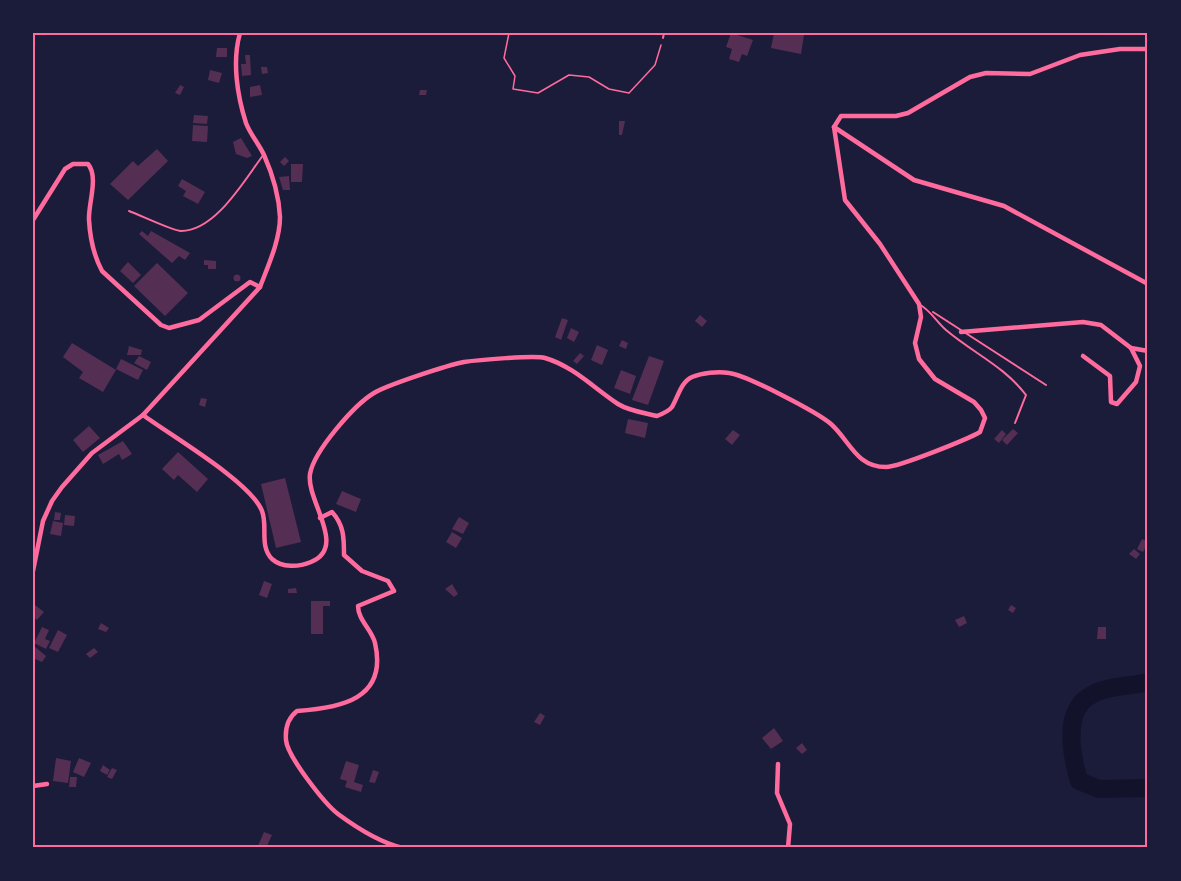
<svg xmlns="http://www.w3.org/2000/svg" width="1181" height="881" font-family="Poppins,sans-serif">
<style>
.lines{fill:none;stroke-linecap:round;stroke-linejoin:round}
.river{stroke:#12122b;stroke-width:18}
.building{fill:#542f53}
.path{stroke:#ff6b9d;stroke-width:1.5}
.service{stroke:#ff6b9d;stroke-width:2}
.minor{stroke:#ff6b9d;stroke-width:4.5}
.neatline{fill:none;stroke:#ff6b9d;stroke-width:2}
</style>
<rect width="100%" height="100%" fill="#1b1b3a"/>
<g class="lines">
<path class="river" d="M1148 682C1130 687 1105 685 1088 697 1063 714 1072 757 1079 781L1099 789 1148 788"/>
</g>
<g class="building">
<polygon points="731,33 753,40 747,56 742,54 739,62 729,59 732,49 726,47"/>
<polygon points="774,33 804,35 801,54 771,48"/>
<polygon points="217,48 227,48 227,57 216,57"/>
<polygon points="245,55 250,55 251,75 242,76 241,64 246,64"/>
<polygon points="261,67 267,67 268,73 262,74"/>
<polygon points="210,70 222,73 219,83 208,80"/>
<polygon points="180,85 184,87 180,95 175,93"/>
<polygon points="260,85 262,95 250,97 250,87"/>
<polygon points="420,90 427,90 426,95 419,95"/>
<polygon points="194,115 208,116 207,124 193,123"/>
<polygon points="619,121 625,121 622,135 619,135"/>
<polygon points="193,125 208,126 207,142 192,141"/>
<polygon points="241,138 252,156 247,158 236,154 233,142"/>
<polygon points="157,149 168,161 128,200 110,184 133,161 138,166"/>
<polygon points="285,157 289,161 284,166 280,162"/>
<polygon points="291,164 303,164 302,182 291,182"/>
<polygon points="289,176 290,190 283,190 279,177"/>
<polygon points="182,179 205,192 198,204 183,196 186,191 178,186"/>
<polygon points="142,231 148,236 151,231 190,253 185,260 179,256 172,263 139,234"/>
<polygon points="204,260 216,261 216,269 208,269 208,265 204,265"/>
<polygon points="128,262 141,275 133,283 120,271"/>
<polygon points="157,263 188,293 165,316 134,286"/>
<circle cx="237" cy="278" r="3.5"/>
<polygon points="700,315 707,321 702,327 695,321"/>
<polygon points="562,318 568,320 561,340 555,337"/>
<polygon points="571,328 579,332 574,342 567,338"/>
<polygon points="622,340 628,343 626,349 619,346"/>
<polygon points="72,343 116,370 103,392 79,378 83,372 63,357"/>
<polygon points="597,345 608,350 602,365 591,360"/>
<polygon points="129,346 142,350 141,355 127,355"/>
<polygon points="580,353 584,356 577,364 573,361"/>
<polygon points="139,356 151,362 147,370 134,363"/>
<polygon points="649,356 664,361 648,405 632,400"/>
<polygon points="121,359 143,370 138,380 116,369"/>
<polygon points="621,370 636,376 630,394 614,388"/>
<polygon points="201,398 207,399 205,407 199,405"/>
<polygon points="628,419 648,423 645,438 625,433"/>
<polygon points="89,426 100,438 83,452 73,440"/>
<polygon points="1013,429 1018,433 1007,445 1002,440"/>
<polygon points="733,430 740,435 732,445 725,439"/>
<polygon points="1002,430 1006,434 999,443 994,439"/>
<polygon points="123,441 132,454 122,460 119,454 103,464 98,455"/>
<polygon points="178,452 208,479 197,492 178,475 174,480 162,469"/>
<polygon points="285,478 301,542 276,548 261,484"/>
<polygon points="342,491 361,499 356,512 336,504"/>
<polygon points="55,512 61,513 60,520 54,520"/>
<polygon points="65,515 75,516 74,526 64,525"/>
<polygon points="459,517 469,523 463,534 452,529"/>
<polygon points="53,521 63,523 61,536 50,534"/>
<polygon points="452,532 462,538 456,548 446,542"/>
<polygon points="1142,539 1148,542 1143,552 1137,549"/>
<polygon points="1134,549 1140,554 1136,559 1129,554"/>
<polygon points="264,581 272,584 267,598 259,595"/>
<polygon points="452,584 458,594 454,597 445,589"/>
<polygon points="296,588 297,593 288,593 288,589"/>
<polygon points="311,601 330,601 330,606 323,606 323,634 311,634"/>
<polygon points="35,605 44,612 37,620 33,617"/>
<polygon points="1011,605 1016,608 1013,613 1008,610"/>
<polygon points="964,616 967,623 959,627 955,620"/>
<polygon points="101,623 109,628 106,632 98,629"/>
<polygon points="42,627 49,630 45,639 50,641 46,649 34,643"/>
<polygon points="1098,627 1106,627 1106,639 1097,639"/>
<polygon points="58,630 67,635 58,652 49,648"/>
<polygon points="34,646 46,656 42,662 33,658"/>
<polygon points="94,648 98,652 90,658 86,654"/>
<polygon points="540,713 545,716 540,725 534,722"/>
<polygon points="774,728 783,741 771,749 762,738"/>
<polygon points="802,743 807,750 802,754 796,748"/>
<polygon points="56,758 71,761 68,783 53,781"/>
<polygon points="79,758 91,763 84,777 73,772"/>
<polygon points="346,761 359,765 354,782 363,785 361,792 345,787 347,781 340,779"/>
<polygon points="103,765 110,770 107,775 100,771"/>
<polygon points="112,768 117,770 112,779 107,777"/>
<polygon points="373,770 379,772 375,783 369,782"/>
<polygon points="70,777 77,777 76,787 69,787"/>
<polygon points="264,832 272,835 266,848 257,848"/>
</g>
<g class="lines">
<polyline class="path" points="509,33 504,58 515,76 513,89 538,93 569,75 589,77 609,89 629,93 655,65 661,45"/>
<g class="service">
<polyline points="663,38 664,33"/>
<path d="M129 211C140 215 173 231 181 231 216 231 245 179 264 154"/>
<path d="M919 304C931 311 936 321 946 330 973 353 1004 366 1026 395L1015 423"/>
<polyline points="933,312 1046,385"/>
</g>
<g class="minor">
<polyline points="834,127 914,180 1004,206 1148,284"/>
<path d="M33 220 65 169 73 164H88C99 177 88 204 89 220 90 237 94 256 102 271L161 325 169 328 199 320 250 282 260 287"/>
<polyline points="961,332 1083,322 1101,325 1131,348 1148,351"/>
<polyline points="1083,356 1110,376 1111,402 1117,404 1136,382 1140,366 1131,348"/>
<path d="M143 415C170 435 251 482 262 511 268 526 259 546 272 559 282 568 299 567 311 562 348 547 306 501 310 474 314 451 354 405 374 393 387 385 448 365 464 362 477 360 535 355 545 358 573 366 595 389 618 404 629 411 645 413 657 416 662 414 669 411 672 407 678 397 681 382 692 377 702 373 718 371 729 373 746 375 817 412 831 424 850 441 856 467 886 467 899 467 968 439 980 432L985 418 981 410 974 402 935 379 919 359 915 343 921 317 919 304 880 244 845 200 834 127 841 116H896L908 113 970 77 986 73 1030 74 1080 55 1120 49H1148"/>
<path d="M320 518 332 512C344 525 344 538 344 555L362 571 388 581 394 591 358 606C358 620 372 630 375 643 388 699 341 708 297 711 288 718 285 728 286 740 287 756 325 804 338 814 357 828 381 843 403 848"/>
<path d="M33 571 43 521 52 501 62 487 92 453 143 415 260 287C268 266 280 240 280 217 279 197 272 173 264 155 259 144 250 134 246 123 237 95 232 61 240 33"/>
<polyline points="778,764 777,793 790,824 788,848"/>
<polyline points="33,786 47,784"/>
</g>
</g>
<rect width="1181" height="881" fill="none" stroke="#1b1b3a" stroke-width="69"/>
<rect x="34" y="34" width="1112" height="812" class="neatline"/>
</svg>
